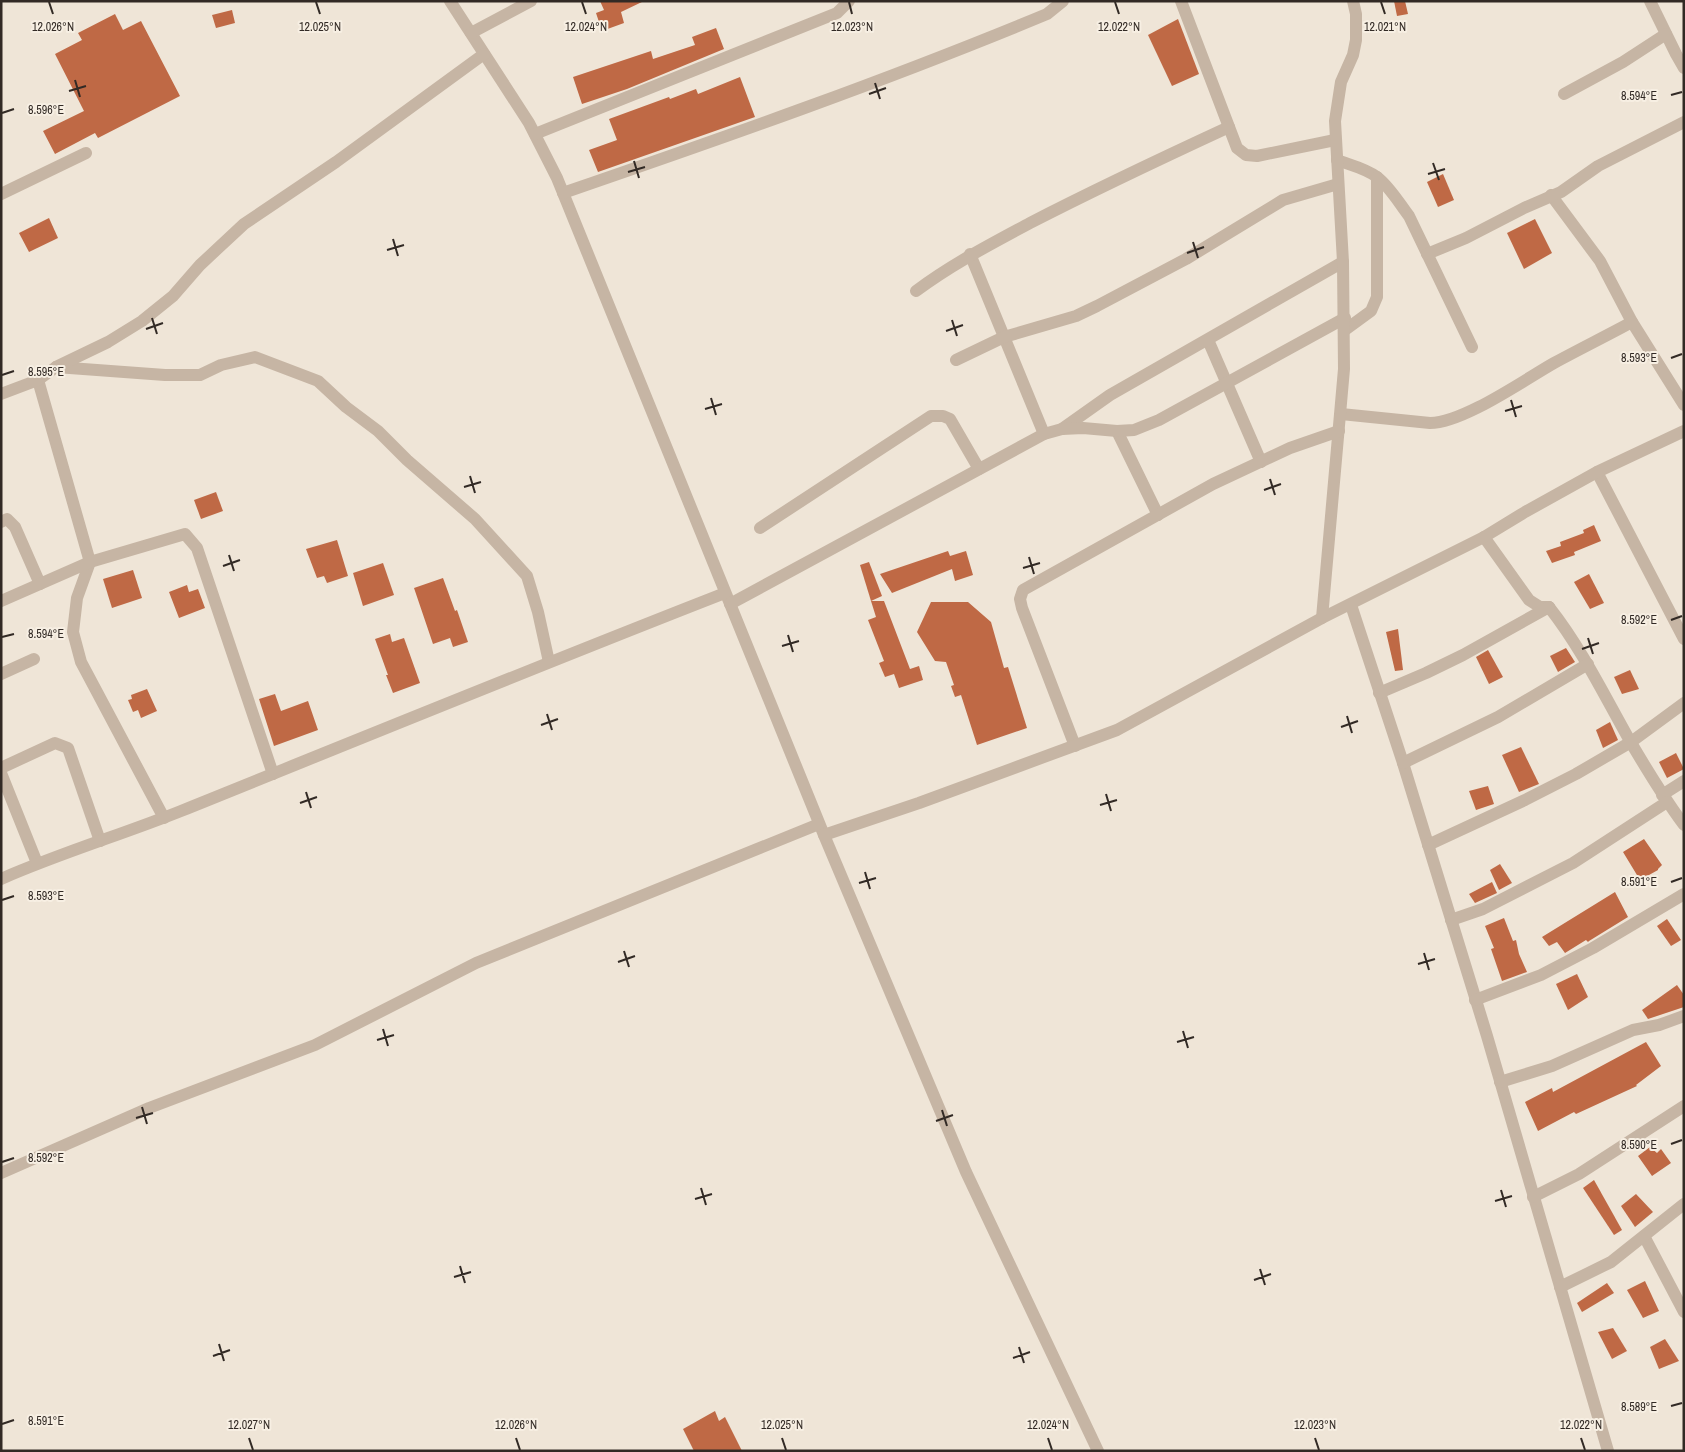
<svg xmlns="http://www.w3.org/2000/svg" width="1685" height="1452" font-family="'Archivo Narrow',sans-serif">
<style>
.building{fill:#bf6945}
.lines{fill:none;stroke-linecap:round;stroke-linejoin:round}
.street{stroke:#c6b5a4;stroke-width:12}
.ticks{fill:none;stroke:#322a25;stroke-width:2}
.ticks-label{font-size:12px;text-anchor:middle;fill:#322a25;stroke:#f7efe3;stroke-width:4;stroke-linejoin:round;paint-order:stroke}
</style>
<rect width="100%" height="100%" fill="#efe5d7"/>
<g class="building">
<polygon points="600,1 644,1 621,12 624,23 602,31 596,13 604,10"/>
<polygon points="1394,1 1405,1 1408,14 1397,16"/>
<polygon points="232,10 235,23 216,28 212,15"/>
<polygon points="115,14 123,30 141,21 180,96 98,138 95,133 55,154 43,131 84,111 55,54 82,40 78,33"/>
<polygon points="1178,19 1199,74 1172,86 1148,35"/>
<polygon points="716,28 724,49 627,89 582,104 573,77 651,51 653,59 695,45 692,37"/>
<polygon points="740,77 755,117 598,172 589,150 617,140 609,119 669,97 670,99 696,89 698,94"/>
<polygon points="1443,174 1454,200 1438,207 1427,182"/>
<polygon points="49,218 58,238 29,252 19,233"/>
<polygon points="1535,219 1552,253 1524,269 1507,233"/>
<polygon points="216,492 223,511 201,519 194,500"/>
<polygon points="1594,525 1601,541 1574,552 1575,555 1552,563 1546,551 1561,546 1560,542 1584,533 1583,530"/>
<polygon points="337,540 348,576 327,583 324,576 317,578 306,549"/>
<polygon points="948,551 950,556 966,551 973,575 955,581 952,569 892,593 880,574"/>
<polygon points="869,562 882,596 871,601 860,565"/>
<polygon points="383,563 394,595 363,606 353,573"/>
<polygon points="133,570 142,598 112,608 103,579"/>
<polygon points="1589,574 1604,603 1590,609 1574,582"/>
<polygon points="443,578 455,611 457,610 468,642 453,647 450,638 433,644 414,588"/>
<polygon points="187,585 189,592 198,589 205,608 179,618 169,592"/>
<polygon points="871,601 884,601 910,669 919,666 923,680 899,688 894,674 885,677 879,663 884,661 868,620 876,617"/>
<polygon points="931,602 968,602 991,622 1004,668 1008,667 1027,728 977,745 961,695 955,697 951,686 954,685 946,662 935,661 917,632"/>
<polygon points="1398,629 1403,670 1395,671 1386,632"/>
<polygon points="390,634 392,642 404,638 420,683 393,693 386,675 388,675 375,639"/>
<polygon points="1566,648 1575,662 1558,672 1550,656"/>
<polygon points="1488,650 1503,677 1489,684 1476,657"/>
<polygon points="1630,670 1639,689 1622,694 1614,677"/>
<polygon points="147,689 157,711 141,718 138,710 133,712 128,700 132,699 131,695"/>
<polygon points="275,694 281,711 308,701 318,730 274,746 259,699"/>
<polygon points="1610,722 1618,740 1603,748 1596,730"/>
<polygon points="1521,747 1539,784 1519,792 1502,755"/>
<polygon points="1676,753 1684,769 1667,778 1659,762"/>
<polygon points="1488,786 1494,804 1476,810 1469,791"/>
<polygon points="1644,839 1662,865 1658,869 1658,870 1640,880 1623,852"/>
<polygon points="1500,864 1512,883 1499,890 1490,870"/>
<polygon points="1492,882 1497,893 1475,903 1469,894"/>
<polygon points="1615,892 1628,917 1589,941 1588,942 1586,940 1565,953 1557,942 1549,946 1542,937"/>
<polygon points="1504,918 1513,941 1516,940 1519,954 1527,972 1502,981 1491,949 1494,948 1485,926"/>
<polygon points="1667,919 1681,940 1671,946 1657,926"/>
<polygon points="1577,974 1588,997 1568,1010 1556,984"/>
<polygon points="1677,985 1684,995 1684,1007 1648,1019 1642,1010"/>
<polygon points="1646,1042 1661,1066 1636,1085 1637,1086 1576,1114 1574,1112 1538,1131 1525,1102 1552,1088 1553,1092"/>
<polygon points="1650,1147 1657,1153 1661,1149 1671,1163 1652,1176 1638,1156"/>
<polygon points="1594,1180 1622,1230 1614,1235 1583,1188"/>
<polygon points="1636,1194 1653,1212 1635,1227 1621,1206"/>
<polygon points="1645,1281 1659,1311 1643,1318 1627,1290"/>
<polygon points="1607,1283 1614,1293 1582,1312 1577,1303"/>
<polygon points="1613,1328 1627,1351 1612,1359 1598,1332"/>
<polygon points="1665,1339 1679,1361 1659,1369 1650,1347"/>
<polygon points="715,1411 719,1421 725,1417 742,1451 694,1451 683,1429"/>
</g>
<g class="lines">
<g class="street">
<polyline points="450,1 529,123 557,178 824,835 966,1172 1098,1451"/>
<polyline points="1181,1 1237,148 1246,155 1257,156 1335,140"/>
<polyline points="1650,1 1676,54 1684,68"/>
<polyline points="471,33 531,1"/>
<polyline points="1564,94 1623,62 1666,34"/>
<polyline points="535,134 837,13 849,1"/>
<path d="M1337 160C1350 165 1365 168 1377 177 1390 187 1399 203 1409 216L1472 347"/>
<path d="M563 193C726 137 888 80 1047 14L1063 1"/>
<polyline points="1,194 86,153"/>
<polyline points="1551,195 1600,261 1632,322 1684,405"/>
<polyline points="970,254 1044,434"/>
<polyline points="1427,254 1466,238 1524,208 1561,192 1598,166 1684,122"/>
<path d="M916 291C952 264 991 244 1030 223 1096 189 1162 158 1229 127"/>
<polyline points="1345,330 1371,311 1377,297 1377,177"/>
<polyline points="1208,340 1261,462"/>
<polyline points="956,360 1004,337 1076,316 1097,306 1186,259 1283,200 1338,184"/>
<polyline points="56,367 165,375 200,375 221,365 255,357 318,381 346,407 378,431 407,460 475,519 527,576 538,612 549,662"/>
<polyline points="38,380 90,562 77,598 73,632 81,662 164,818"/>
<polyline points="1,394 38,380 56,367 108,342 142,321 173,296 200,265 244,224 336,162 484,54"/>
<path d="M1341 414 1430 423C1463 423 1524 380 1554 363 1580 349 1606 336 1632 322"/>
<polyline points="1062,429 1110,395 1343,262"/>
<polyline points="1117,431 1158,515"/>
<polyline points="1597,472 1684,639"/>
<polyline points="1,522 7,519 15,527 40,584"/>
<polyline points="760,528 931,416 943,416 950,419 979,469"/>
<polyline points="1484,537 1529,600 1540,607 1549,607"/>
<polyline points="1,601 90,562 185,534 197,548 273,774"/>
<polyline points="730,604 1044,434 1062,429 1083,428 1117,431 1134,430 1159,420 1345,318"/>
<polyline points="1351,605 1403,763 1487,1036 1608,1451"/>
<path d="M1549 607C1582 649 1604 695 1630 741 1647 770 1664 798 1684 825"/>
<polyline points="1322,618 1344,369 1343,262 1335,121 1341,82 1353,55 1356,40 1356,14 1353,1"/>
<polyline points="1,674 34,659"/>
<polyline points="1379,693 1426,673 1463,655 1549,607"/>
<polyline points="1075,746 1022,608 1020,599 1023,590 1213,484 1290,448 1339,431"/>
<polyline points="1403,763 1498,717 1588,664"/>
<polyline points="1,768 55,743 68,748 100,841"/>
<polyline points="1,773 37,863"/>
<polyline points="1662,795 1684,781"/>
<polyline points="824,835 919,803 1117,730 1322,618 1484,537 1525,512 1597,472 1684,431"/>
<polyline points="1428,845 1525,800 1576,774 1631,742 1684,703"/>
<path d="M1 879C60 853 121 835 181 811 362 738 543 664 725 593"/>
<polyline points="1451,920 1483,909 1573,863 1667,802"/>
<polyline points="1475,1000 1541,975 1593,948 1684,894"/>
<polyline points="1500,1082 1552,1066 1633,1030 1659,1025 1684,1016"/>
<polyline points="1,1173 149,1108 315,1045 476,963 819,824"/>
<polyline points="1533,1197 1579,1174 1684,1106"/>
<polyline points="1644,1236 1684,1312"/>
<polyline points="1560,1287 1611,1262 1684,1204"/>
</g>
</g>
<path class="ticks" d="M49 2 53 14M316 2 320 14M582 2 586 14M849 2 852 14M1115 2 1119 14M1381 2 1385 14M75 80 80 97M875 83 880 99M69 91 86 86M869 94 886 88M1671 95 1682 92M2 113 14 109M634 161 639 178M1433 163 1439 180M628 172 645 167M1428 174 1445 169M393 239 398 256M1193 242 1198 258M387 250 404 245M1187 253 1204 247M152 318 157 334M952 320 957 336M146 329 163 323M946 331 963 325M1671 358 1682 354M2 375 14 371M711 398 716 415M1511 400 1516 417M705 409 722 404M1505 411 1522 406M470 476 475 493M1270 479 1275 495M464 487 481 482M1264 490 1281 484M229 555 234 571M1029 557 1034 574M223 566 240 560M1023 568 1040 563M1671 620 1682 616M788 635 793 652M2 637 14 634M1588 638 1593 654M782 646 799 641M1582 649 1599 643M547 714 552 730M1347 716 1352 733M541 725 558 719M1341 727 1358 721M306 792 311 808M1106 794 1111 811M300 803 317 797M1100 805 1117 800M865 872 870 889M1671 882 1682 878M859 883 876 878M2 900 14 896M624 951 629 967M1424 953 1429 970M618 962 635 956M1418 964 1435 959M383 1029 388 1046M1183 1031 1188 1048M377 1040 394 1035M1177 1042 1194 1037M142 1107 147 1124M942 1110 947 1126M136 1118 153 1113M936 1121 953 1115M1671 1144 1682 1140M2 1162 14 1158M701 1188 706 1205M1501 1190 1506 1207M695 1199 712 1194M1495 1201 1512 1196M460 1266 465 1283M1260 1269 1265 1285M454 1277 471 1272M1254 1280 1271 1274M219 1344 224 1361M1019 1347 1024 1363M213 1356 230 1350M1013 1358 1030 1352M1671 1406 1682 1403M2 1424 14 1420M249 1438 253 1450M516 1438 520 1450M782 1438 786 1450M1048 1438 1052 1450M1315 1438 1319 1450M1581 1438 1585 1450"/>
<g class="ticks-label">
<text x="53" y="31">12.026°N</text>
<text x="320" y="31">12.025°N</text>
<text x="586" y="31">12.024°N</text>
<text x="852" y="31">12.023°N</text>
<text x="1119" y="31">12.022°N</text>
<text x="1385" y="31">12.021°N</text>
<text x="1639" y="100">8.594°E</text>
<text x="46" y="114">8.596°E</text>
<text x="1639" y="362">8.593°E</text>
<text x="46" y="376">8.595°E</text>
<text x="1639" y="624">8.592°E</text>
<text x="46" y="638">8.594°E</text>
<text x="1639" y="886">8.591°E</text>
<text x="46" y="900">8.593°E</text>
<text x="1639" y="1149">8.590°E</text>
<text x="46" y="1162">8.592°E</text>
<text x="1639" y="1411">8.589°E</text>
<text x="46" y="1425">8.591°E</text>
<text x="249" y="1429">12.027°N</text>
<text x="516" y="1429">12.026°N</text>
<text x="782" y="1429">12.025°N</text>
<text x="1048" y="1429">12.024°N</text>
<text x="1315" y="1429">12.023°N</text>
<text x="1581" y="1429">12.022°N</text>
</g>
<rect width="1685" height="1452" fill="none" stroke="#322a25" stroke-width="5"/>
</svg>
